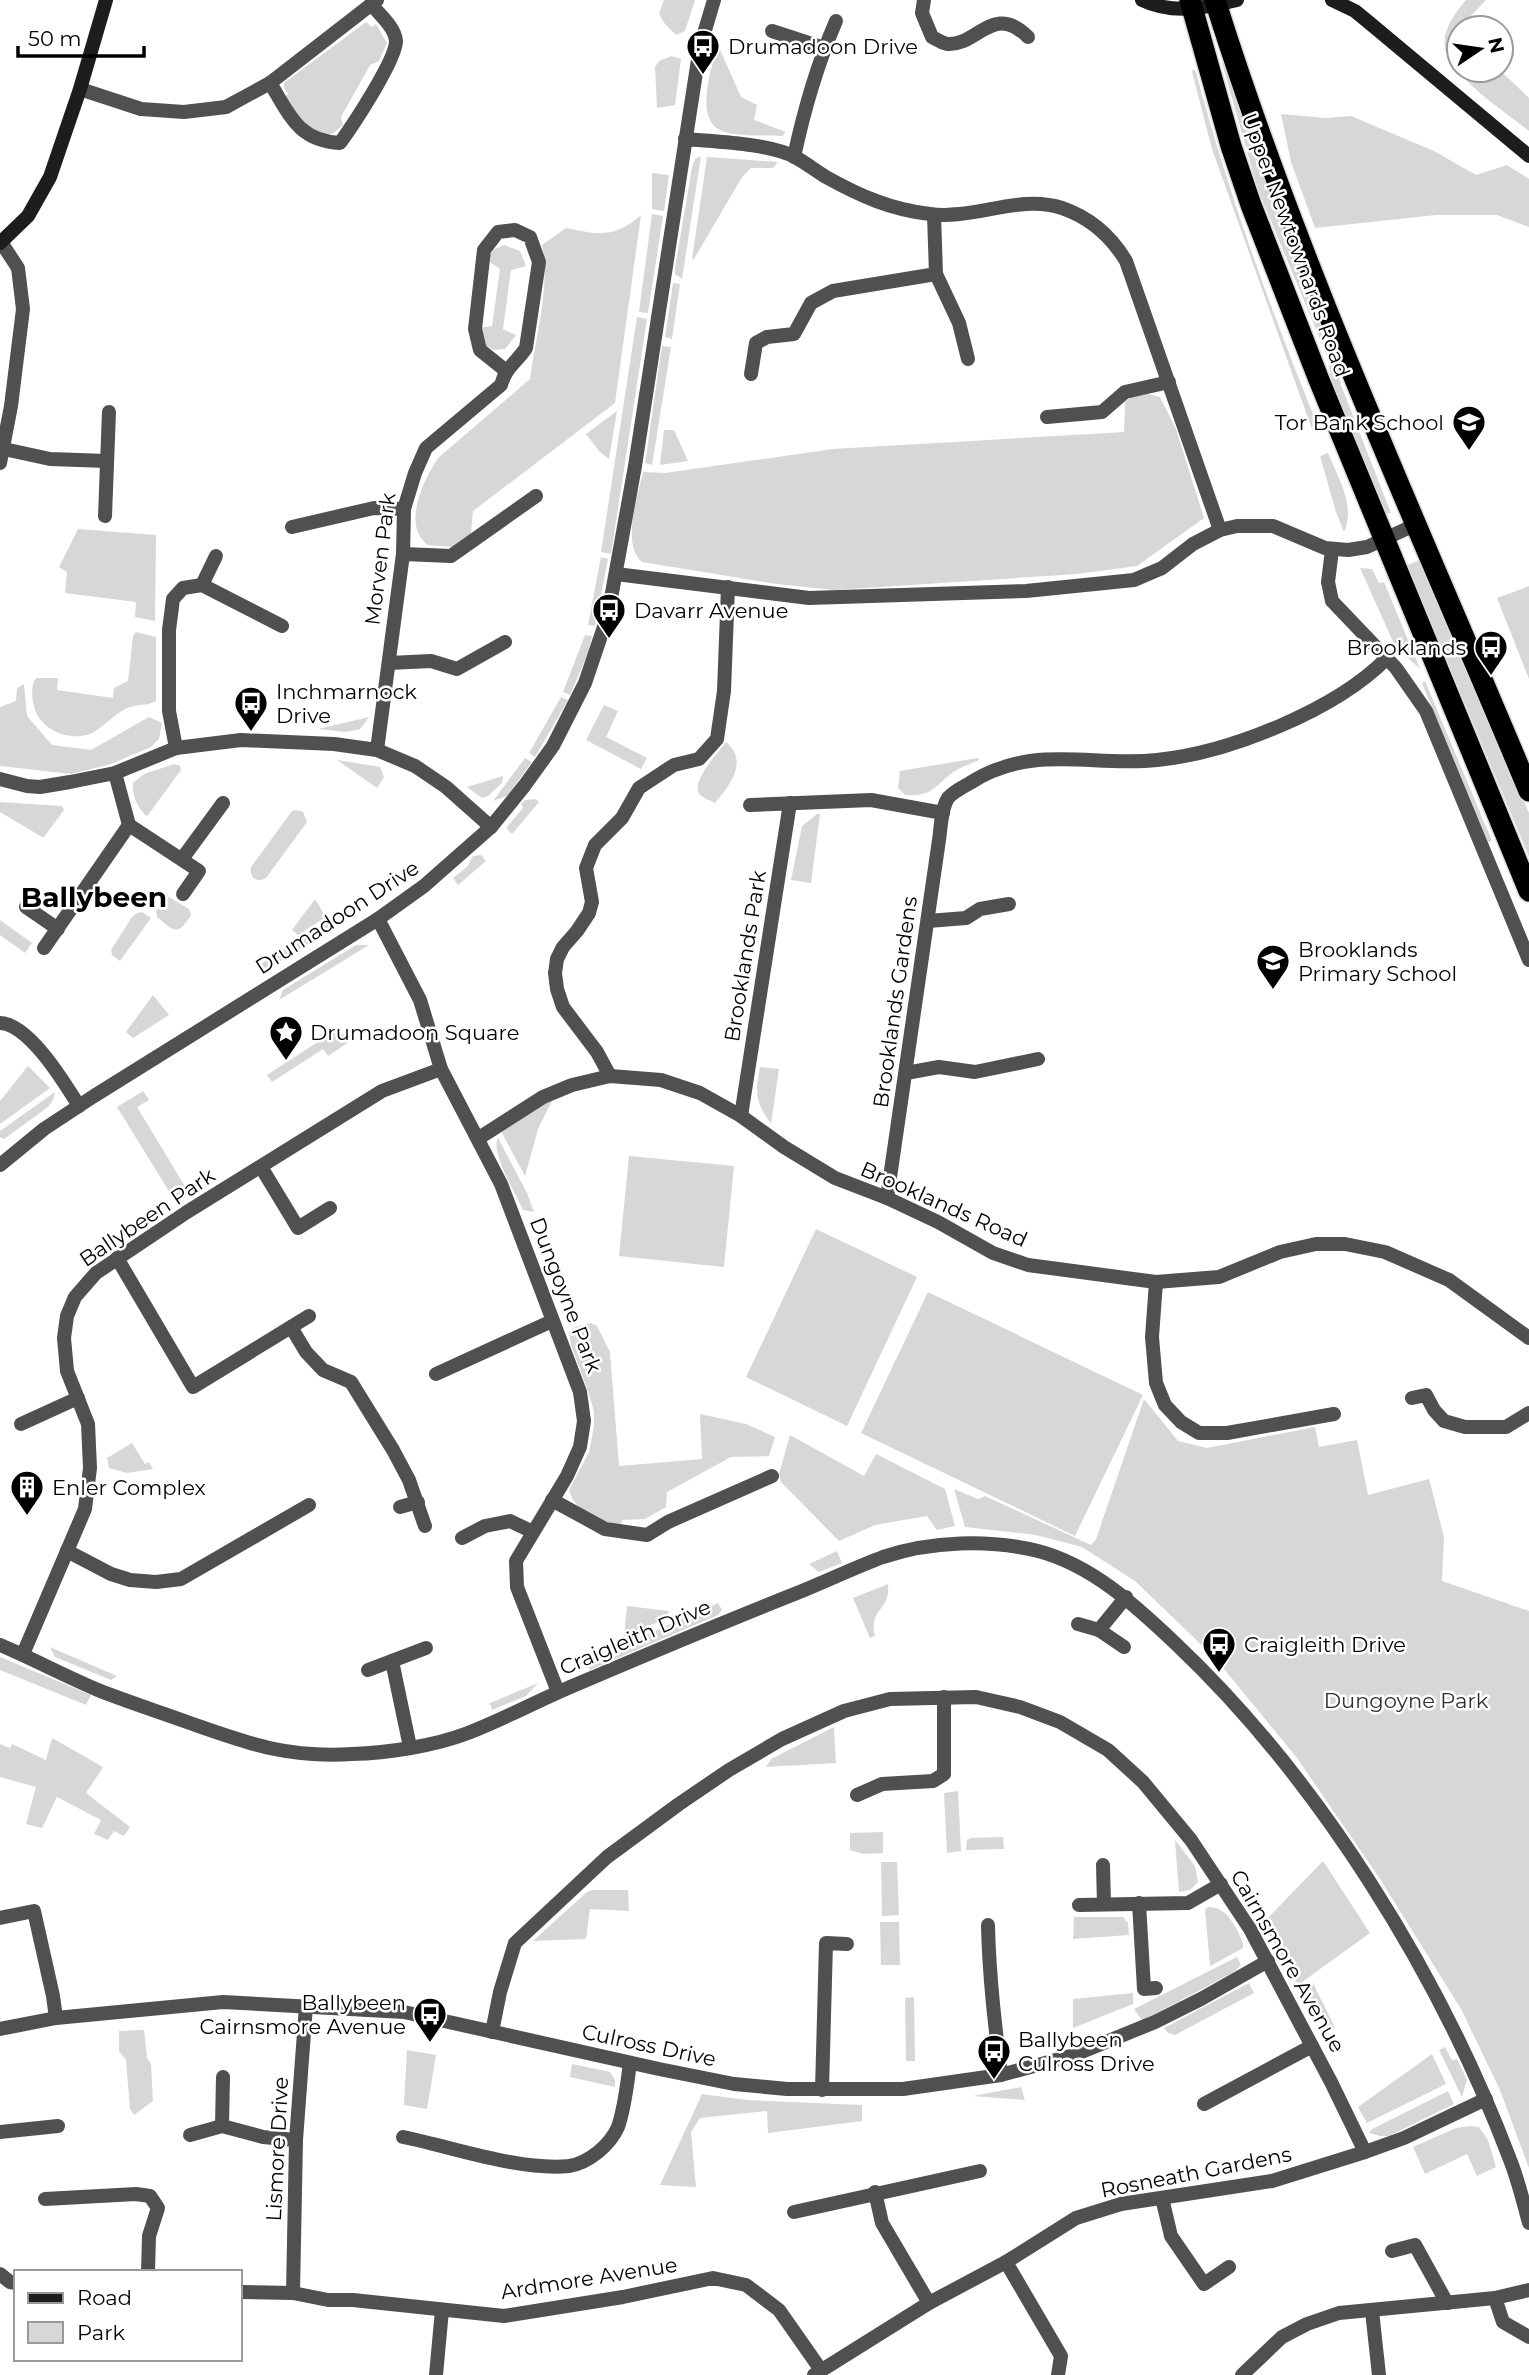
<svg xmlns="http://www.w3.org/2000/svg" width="1529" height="2375" font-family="Montserrat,sans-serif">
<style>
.green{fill:#d7d7d7}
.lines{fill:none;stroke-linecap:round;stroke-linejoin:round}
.highway-casing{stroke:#dbdbdb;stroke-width:24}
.street{stroke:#505050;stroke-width:14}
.secondary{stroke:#1d1d1d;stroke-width:14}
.highway{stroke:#000;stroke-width:21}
.labels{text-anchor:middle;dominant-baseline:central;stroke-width:5;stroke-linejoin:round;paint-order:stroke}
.poi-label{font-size:21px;fill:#000;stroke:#fff;text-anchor:start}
.street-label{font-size:21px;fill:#000;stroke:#fff}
.park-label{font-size:21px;fill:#2e2e2e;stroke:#fff}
.district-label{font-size:28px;font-weight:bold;fill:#000;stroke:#fff}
</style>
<rect width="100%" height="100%" fill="#fff"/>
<g class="green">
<polygon points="664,0 695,0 685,31 676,35 665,24 659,14"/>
<path d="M1466 0H1486L1467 20 1477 28H1459V70H1500L1529 98V131C1507 113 1449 76 1445 48 1442 30 1455 13 1466 0Z"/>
<path d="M366 22 372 27 376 24 387 43 379 61 370 65 341 117 343 125 332 134C306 133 298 116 285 96L288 94 284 87V83Z"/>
<path d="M718 45 741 97 757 105 754 120 786 132 782 136C764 135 739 137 722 131 693 120 712 66 718 45Z"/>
<polygon points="671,56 681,59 675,105 657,108 655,67 659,61"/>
<polygon points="1228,61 1277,212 1336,355 1341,385 1391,513 1385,514 1333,389 1327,356 1258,190 1222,63"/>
<path d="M1193 69 1196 72C1228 193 1272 313 1319 429L1313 432 1212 149 1192 72Z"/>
<polygon points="1281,114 1326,118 1351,116 1434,151 1476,175 1507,165 1529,179 1529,227 1497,215 1436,215 1315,228 1291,162"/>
<polygon points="701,156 682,279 675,274 675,268 692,167 695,159"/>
<polygon points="707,157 778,162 773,168 751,168 742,177 694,259 692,259"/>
<polygon points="652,173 669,175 664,211 652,209"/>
<polygon points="652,214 663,216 648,313 639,312"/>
<path d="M641 215 615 403 473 511 471 534 453 547 428 545C401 526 424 479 438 458L530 379C535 341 551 282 542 245L566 228C599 235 615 238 641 215Z"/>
<polygon points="504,245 520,251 526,266 511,270 503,329 516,335 505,349 494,350 483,345 478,328 492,326 500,269 487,260 493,250"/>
<polygon points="673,283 680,284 672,339 665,337"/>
<polygon points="637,317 647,319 611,554 601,552"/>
<polygon points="662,346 671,347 652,465 645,463"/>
<path d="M1148 394 1160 397 1176 429 1204 518 1137 566 1077 574 834 590 777 584 642 562C621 545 638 495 643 472L665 473 833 449 1124 432 1125 402 1132 396Z"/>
<polygon points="617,411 609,459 599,451 586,434"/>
<polygon points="664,430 674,430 688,461 660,465"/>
<path d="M1328 453C1338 478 1356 505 1344 532L1336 512 1320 456Z"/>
<polygon points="78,529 156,535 155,621 135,617 136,602 65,593 67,572 59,567"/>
<polygon points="601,557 608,559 595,626 588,625"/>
<polygon points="1421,560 1529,813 1529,857 1407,565"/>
<polygon points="1360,568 1372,569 1379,583 1384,582 1420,669 1395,646"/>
<polygon points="1529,586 1529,679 1497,598"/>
<path d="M136 632 156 637V701C148 706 135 704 125 709 114 715 105 725 94 732 74 743 43 732 35 710 32 699 30 687 36 678H58L57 690 113 698 114 688 128 681 133 636Z"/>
<polygon points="585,635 592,636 588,653 570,695 563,692"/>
<polygon points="1425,681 1492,841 1488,842 1422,683"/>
<polygon points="24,684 27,716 52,745 91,750 149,717 162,723 159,739 151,747 111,764 71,774 0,766 0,707 16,701 17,688"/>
<polygon points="561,697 568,700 535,757 529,753"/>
<polygon points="604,705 618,711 606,737 647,758 641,769 586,740"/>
<polygon points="369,717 360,729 346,732 318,729"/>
<path d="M726 742C749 761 730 785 715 803 711 801 704 798 700 795 689 783 719 752 726 742Z"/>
<polygon points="525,758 532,762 507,796 493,801"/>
<path d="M978 758 979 760C970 764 961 767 953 772 934 787 932 797 905 795L898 788 900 771Z"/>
<polygon points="337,760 380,767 384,777 377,788"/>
<path d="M174 764 180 766 181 770 148 815 146 816C137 806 132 796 133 783L144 774Z"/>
<polygon points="503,776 502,783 488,796 482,798 467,787"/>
<polygon points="536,799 539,802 512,834 506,828 523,808 521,804 525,800"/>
<polygon points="0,802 62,806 64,810 44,837 42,837 0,812"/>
<path d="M296 810 303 812 307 822 266 878C257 883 249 878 251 867L292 811Z"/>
<polygon points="817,814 820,814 811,883 791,880 802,826"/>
<polygon points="481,855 486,861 458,885 453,878 467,867 473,856"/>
<path d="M169 897 189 909 191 915C177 937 174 931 157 917L156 911Z"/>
<polygon points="315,899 326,917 298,935 292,930"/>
<polygon points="142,912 151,918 120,961 112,955 111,950 132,917 137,913"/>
<polygon points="0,920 32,943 25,953 0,935"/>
<polygon points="330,921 333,928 268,969 259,965"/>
<polygon points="356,945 369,945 279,1000 283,990"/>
<polygon points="153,995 169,1015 133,1038 126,1032"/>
<polygon points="333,1032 344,1034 349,1042 328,1056 323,1049 272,1082 267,1075"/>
<polygon points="28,1066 50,1088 0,1124 0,1101"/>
<path d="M760 1067 779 1069 771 1124C755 1101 755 1094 760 1067Z"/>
<polygon points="143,1091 149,1100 137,1107 189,1193 175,1201 117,1107"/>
<polygon points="55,1092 53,1100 48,1107 4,1139 0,1137 0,1131"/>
<polygon points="554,1097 538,1129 525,1176 502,1133 504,1130"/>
<path d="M498 1138 527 1193 534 1212 523 1210C516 1194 490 1152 498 1138Z"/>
<polygon points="629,1156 734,1166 724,1267 619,1256"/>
<polygon points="816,1229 917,1277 847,1426 746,1377"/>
<polygon points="928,1292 1143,1395 1075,1536 861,1433"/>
<path d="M591 1323 597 1326 610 1352 619 1466 702 1459 700 1414 746 1424 775 1437 769 1456 731 1457 667 1492 666 1507 645 1519 622 1520 621 1526C600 1520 575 1513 569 1490L589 1452 594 1426V1412L589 1394 571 1345 569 1332 575 1327Z"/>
<polygon points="1144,1399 1178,1441 1207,1448 1315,1427 1319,1447 1357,1440 1368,1495 1429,1479 1444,1537 1442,1581 1529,1611 1529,2168 1500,2090 1461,2009 1380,1879 1297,1758 1215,1658 1135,1581 1082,1547 1036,1535 965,1527 954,1489 978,1499 985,1496 1091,1545 1096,1539"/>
<polygon points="790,1435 864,1476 876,1454 945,1489 955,1526 937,1530 927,1516 875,1525 839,1541 781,1482 779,1474"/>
<polygon points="132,1443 145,1464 149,1462 153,1469 127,1473 109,1468 107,1458"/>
<polygon points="837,1551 842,1563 819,1572 809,1564"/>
<path d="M888 1584C891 1611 868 1608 875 1636L870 1638 853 1598Z"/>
<polygon points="718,1603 722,1610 718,1615 590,1670 584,1662"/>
<polygon points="627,1606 669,1611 666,1619 624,1636"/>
<polygon points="50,1647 117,1676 111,1680 55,1657"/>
<polygon points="0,1657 91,1695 86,1705 0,1670"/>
<polygon points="538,1683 526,1696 492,1710 490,1703"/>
<polygon points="834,1727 836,1763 766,1767 771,1759"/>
<polygon points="52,1738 103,1767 86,1793 130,1827 124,1836 114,1831 108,1840 94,1834 101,1820 57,1797 42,1828 26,1824 36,1787 0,1777 0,1744 10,1748 12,1744 46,1760"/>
<polygon points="958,1791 961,1851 947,1853 944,1793"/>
<polygon points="883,1832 883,1853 863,1854 850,1850 850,1833"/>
<polygon points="1003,1837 1004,1849 966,1850 967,1840 971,1838"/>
<polygon points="1175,1840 1195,1866 1198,1882 1190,1890 1179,1892"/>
<polygon points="1323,1861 1370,1933 1298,1985 1263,1923"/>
<polygon points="881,1862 897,1862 899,1915 882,1916"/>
<polygon points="592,1890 628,1890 629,1911 590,1909 586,1939 533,1941 587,1892"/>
<path d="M1208 1907C1227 1906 1236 1927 1243 1943V1948L1210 1966 1205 1910Z"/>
<polygon points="1074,1917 1123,1917 1128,1923 1129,1935 1073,1939"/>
<polygon points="880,1922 899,1922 900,1965 881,1965"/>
<polygon points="1237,1957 1241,1965 1234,1972 1155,2014 1142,2020 1134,2009"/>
<polygon points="1249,1983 1254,1993 1175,2035 1168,2033 1164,2028"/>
<polygon points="1313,1983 1335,2028 1331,2030 1322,2015 1311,2009 1301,1991"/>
<polygon points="1133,1993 1133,2004 1073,2028 1073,1999"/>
<polygon points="914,1997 915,2061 906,2061 905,1998"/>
<polygon points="144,2030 147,2058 151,2064 153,2101 134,2115 130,2109 126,2060 119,2051 119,2031"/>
<polygon points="1445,2047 1452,2060 1457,2059 1467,2080 1462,2097 1439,2050"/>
<polygon points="407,2050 436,2055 427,2109 404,2105"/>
<polygon points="1432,2054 1446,2084 1367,2123 1358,2107"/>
<polygon points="572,2064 610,2072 615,2080 615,2087 570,2077"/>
<polygon points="1021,2087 1025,2100 973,2096"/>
<polygon points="1448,2091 1454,2104 1389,2136 1380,2136 1369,2133 1372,2129"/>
<polygon points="702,2094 747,2100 862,2105 862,2121 768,2133 767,2111 700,2118 691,2132 696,2187 660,2185"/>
<polygon points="1469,2126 1479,2127 1488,2140 1496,2167 1477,2176 1467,2154 1425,2174 1413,2147 1456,2128"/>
</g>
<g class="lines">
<defs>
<g id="highway">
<polyline points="1190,0 1231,146 1251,205 1319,380 1529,891"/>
<path d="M1215 0C1300 271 1420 529 1529 791"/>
</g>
</defs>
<use href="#highway" class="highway-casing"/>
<g class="street">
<path d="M924 0 922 13 932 37C936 39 942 43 947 44 978 46 993 2 1028 37"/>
<polyline points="772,31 824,48"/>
<path d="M270 83C290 115 298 141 340 143 353 125 396 60 396 41 395 27 379 14 371 4"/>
<polyline points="80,89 141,109 184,112 226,107 270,83 377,0"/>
<path d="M685 139C717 142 767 143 795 157 806 163 816 171 826 177 860 196 892 210 930 214 974 220 1019 194 1062 208 1091 218 1111 236 1126 261L1220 530"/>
<path d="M794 157C804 110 817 65 836 21"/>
<polyline points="936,274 959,323 968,359"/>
<polyline points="751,374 756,343 767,337 794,334 811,303 833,291 936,274 934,215"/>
<polyline points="1047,417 1102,412 1125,392 1169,382"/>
<polyline points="4,449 50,459 107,461"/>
<polyline points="0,463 11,406 23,309 18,268 1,242"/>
<polyline points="105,516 109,412"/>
<polyline points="292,527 374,508 404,509"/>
<polyline points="1332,550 1328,582 1332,601 1396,668 1426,711 1529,960"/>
<polyline points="403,554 451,556 536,496"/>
<polyline points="616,574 809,598 1026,591 1134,580 1162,568 1193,544 1220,530 1237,526 1273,526 1325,548 1348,550 1367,547 1417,524"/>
<polyline points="202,585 216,556"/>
<polyline points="389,663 431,661 457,669 505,642"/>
<polyline points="176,748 169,711 169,630 173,599 183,588 202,585 282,626"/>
<path d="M377 750 403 554 404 509 415 473 426 448 501 385C506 367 516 363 526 348L539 262 530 237 515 230 498 232 484 250 475 329 480 350 505 370"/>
<polyline points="115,773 129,825 199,871 183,894"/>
<polyline points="0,779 27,786 40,787 70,782 115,773 176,748 241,740 334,744 377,750 415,766 446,787 491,827"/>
<polyline points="750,805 871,800 943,813"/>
<polyline points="182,859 223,803"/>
<polyline points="26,907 58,929"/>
<polyline points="378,919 420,1000 441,1069 501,1184 580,1392 584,1421 580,1447 567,1476 516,1561 517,1587 558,1692"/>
<polyline points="928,921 966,918 980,909 1009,904"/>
<polyline points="44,948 129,825"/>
<path d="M0 1023C29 1024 64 1082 79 1106"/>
<polyline points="906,1073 939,1067 975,1072 1038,1059"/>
<polyline points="610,1076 597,1052 563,1007 557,989 555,973 557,959 563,947 577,931 589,913 592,902 586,868 595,845 622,818 639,788 674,765 699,759 717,739 724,691 728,587"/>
<polyline points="741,1116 790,803"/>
<polyline points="479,1138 543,1097 572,1085 610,1076 661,1080 700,1093 741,1116 784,1147 835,1178 887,1198 938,1222 993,1253 1028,1265 1156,1282 1219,1277 1280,1252 1316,1244 1345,1244 1385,1252 1449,1280 1529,1338"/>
<polyline points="0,1165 44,1129 94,1096 378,919 424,886 491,827 525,785 553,746 585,683 608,615 635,466 700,47 714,0"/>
<polyline points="261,1167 298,1228 330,1208"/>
<path d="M887 1198 939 840C941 827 941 809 948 798 953 792 963 787 970 783 1032 743 1091 767 1157 760 1229 753 1336 710 1387 658"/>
<polyline points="117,1258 193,1387 309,1316"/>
<polyline points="1156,1282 1152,1337 1156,1383 1165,1405 1181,1422 1199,1433 1227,1433 1334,1414"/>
<polyline points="291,1327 306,1352 323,1370 351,1382 393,1450 409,1480 425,1526"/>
<polyline points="436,1374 552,1321"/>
<polyline points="1412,1398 1426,1395 1434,1410 1444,1421 1465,1427 1506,1427 1529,1413"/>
<polyline points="21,1424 78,1398"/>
<polyline points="552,1500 605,1529 647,1535 668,1522 772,1476"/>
<polyline points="400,1507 418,1502"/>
<polyline points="462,1538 485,1526 510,1521 533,1532"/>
<polyline points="67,1551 111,1574 130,1580 156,1582 181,1579 309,1505"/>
<polyline points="1078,1624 1099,1630 1124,1647"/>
<polyline points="1099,1630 1126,1597"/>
<path d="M0 1645C33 1659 65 1676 98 1690 128 1702 160 1712 190 1723 250 1744 287 1758 352 1754 388 1753 434 1746 468 1733 504 1719 539 1700 575 1685 650 1653 726 1621 802 1591 829 1580 856 1567 883 1557 931 1541 989 1539 1038 1551 1092 1565 1136 1606 1175 1643 1319 1779 1439 1973 1509 2157 1518 2179 1523 2201 1529 2223"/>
<polyline points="23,1654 85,1509 90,1468 88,1424 67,1371 64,1338 67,1316 75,1297 96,1273 187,1212 382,1091 441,1069"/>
<polyline points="392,1661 410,1747"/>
<polyline points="368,1670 426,1648"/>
<polyline points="857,1795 882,1784 933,1781 944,1774 944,1697"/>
<polyline points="1103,1865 1104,1904"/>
<polyline points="1139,1903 1144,1989 1156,1988"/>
<polyline points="1079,1905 1188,1903 1221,1884"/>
<polyline points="0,1918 34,1911 53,1996 56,2018"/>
<path d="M988 1925C989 1975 995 2025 1001 2075"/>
<polyline points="0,2029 56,2018 223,2002 404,2012 659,2069 734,2084 787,2089 903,2089 1001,2075 1074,2055 1155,2022 1201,1999 1268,1961"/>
<polyline points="492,2032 500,1992 515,1943 607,1857 679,1804 729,1770 782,1739 844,1711 890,1699 976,1697 1020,1707 1060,1722 1108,1750 1143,1782 1191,1840 1250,1929 1331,2082 1365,2152 1404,2138 1486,2099"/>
<polyline points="822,2090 826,1943 847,1944"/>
<polyline points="1204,2104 1312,2046"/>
<polyline points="222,2126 263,2137 296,2140"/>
<polyline points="0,2132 58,2126"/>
<polyline points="190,2135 222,2126 223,2077"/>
<path d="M403 2137C453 2147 519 2171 569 2166 589 2163 610 2145 618 2127 625 2107 627 2084 630 2063"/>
<polyline points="875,2192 882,2223 929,2303"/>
<polyline points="1162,2198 1171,2236 1204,2284 1229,2267"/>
<polyline points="45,2199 136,2194 150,2196 158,2208 149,2236 148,2272"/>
<polyline points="794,2212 980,2171"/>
<polyline points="1392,2251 1415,2245 1447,2303"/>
<polyline points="1006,2262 1061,2356 1058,2375"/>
<polyline points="0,2274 10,2282 16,2283"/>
<polyline points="240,2292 293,2293 328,2300 353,2300 504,2316 623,2297 713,2278 746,2285 779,2310 821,2370"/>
<polyline points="293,2293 296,2140 306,2006"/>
<polyline points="1495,2298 1503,2322 1529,2337"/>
<polyline points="1372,2311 1379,2375"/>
<polyline points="436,2375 442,2310"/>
<polyline points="814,2375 929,2303 1006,2262 1076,2218 1121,2204 1272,2181 1365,2152"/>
<polyline points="1242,2375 1282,2337 1307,2324 1339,2313 1495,2298 1529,2290"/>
</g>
<g class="secondary">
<path d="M1142 0C1173 15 1205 8 1237 0"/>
<polyline points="1332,0 1355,11 1366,20 1529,156"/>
<polyline points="0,243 28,216 50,177 80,89 106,0"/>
</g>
<use href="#highway" class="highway"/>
</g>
<defs>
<symbol id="bus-pin" viewBox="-11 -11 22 30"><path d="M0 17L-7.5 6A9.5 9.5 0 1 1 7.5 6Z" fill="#000" stroke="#fff"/><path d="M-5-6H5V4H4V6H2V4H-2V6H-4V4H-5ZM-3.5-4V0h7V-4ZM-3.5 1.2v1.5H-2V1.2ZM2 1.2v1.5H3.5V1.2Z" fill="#fff"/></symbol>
<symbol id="school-pin" viewBox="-11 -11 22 30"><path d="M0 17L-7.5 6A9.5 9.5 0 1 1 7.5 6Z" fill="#000" stroke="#fff"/><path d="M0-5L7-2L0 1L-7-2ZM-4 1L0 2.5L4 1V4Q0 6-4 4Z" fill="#fff"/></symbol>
<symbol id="sight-pin" viewBox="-11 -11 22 30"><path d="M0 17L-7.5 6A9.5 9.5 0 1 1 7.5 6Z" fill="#000" stroke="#fff"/><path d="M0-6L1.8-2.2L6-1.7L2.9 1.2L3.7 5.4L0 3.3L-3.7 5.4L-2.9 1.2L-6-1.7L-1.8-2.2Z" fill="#fff"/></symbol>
<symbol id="building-pin" viewBox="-11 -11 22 30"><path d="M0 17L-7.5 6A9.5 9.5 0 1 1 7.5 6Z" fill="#000" stroke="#fff"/><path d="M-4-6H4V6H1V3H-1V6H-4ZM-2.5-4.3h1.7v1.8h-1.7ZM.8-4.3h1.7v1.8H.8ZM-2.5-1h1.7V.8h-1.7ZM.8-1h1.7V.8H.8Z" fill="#fff"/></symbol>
</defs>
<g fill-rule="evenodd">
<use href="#bus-pin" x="684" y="27" width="38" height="52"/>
<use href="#school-pin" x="1450" y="403" width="38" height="52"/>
<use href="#bus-pin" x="590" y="591" width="38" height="52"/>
<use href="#bus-pin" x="1472" y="628" width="38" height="52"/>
<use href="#bus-pin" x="232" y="684" width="38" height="52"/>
<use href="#school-pin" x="1254" y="942" width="38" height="52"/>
<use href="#sight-pin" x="267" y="1013" width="38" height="52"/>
<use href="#building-pin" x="8" y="1468" width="38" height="52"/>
<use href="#bus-pin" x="1200" y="1625" width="38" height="52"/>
<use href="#bus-pin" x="411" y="1995" width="38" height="52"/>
<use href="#bus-pin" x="975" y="2032" width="38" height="52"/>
</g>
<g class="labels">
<g class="poi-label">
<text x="728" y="46">Drumadoon Drive</text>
<text x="1444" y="422" text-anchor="end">Tor Bank School</text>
<text x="634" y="610">Davarr Avenue</text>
<text x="1466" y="647" text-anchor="end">Brooklands</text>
<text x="276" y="691">Inchmarnock<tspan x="276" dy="24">Drive</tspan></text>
<text x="1298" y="949">Brooklands<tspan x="1298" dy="24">Primary School</tspan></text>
<text x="310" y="1032">Drumadoon Square</text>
<text x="52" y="1487">Enler Complex</text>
<text x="1244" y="1644">Craigleith Drive</text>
<text x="406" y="2002" text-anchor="end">Ballybeen<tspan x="406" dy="24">Cairnsmore Avenue</tspan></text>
<text x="1018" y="2039">Ballybeen<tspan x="1018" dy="24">Culross Drive</tspan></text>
</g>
<g class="street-label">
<text transform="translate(1296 245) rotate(70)">Upper Newtownards Road</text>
<text transform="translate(380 559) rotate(-83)">Morven Park</text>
<text transform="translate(337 917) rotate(-33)">Drumadoon Drive</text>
<text transform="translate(745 956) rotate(-81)">Brooklands Park</text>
<text transform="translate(895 1002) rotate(-82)">Brooklands Gardens</text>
<text transform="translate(944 1204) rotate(24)">Brooklands Road</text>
<text transform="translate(147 1217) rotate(-34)">Ballybeen Park</text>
<text transform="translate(566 1295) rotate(69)">Dungoyne Park</text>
<text transform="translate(635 1637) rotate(-23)">Craigleith Drive</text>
<text transform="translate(1288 1961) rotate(60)">Cairnsmore Avenue</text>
<text transform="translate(649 2045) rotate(12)">Culross Drive</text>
<text transform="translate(277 2149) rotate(-87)">Lismore Drive</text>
<text transform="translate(1196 2172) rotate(-11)">Rosneath Gardens</text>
<text transform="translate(589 2278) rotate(-9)">Ardmore Avenue</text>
</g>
<g class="park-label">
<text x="1406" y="1700">Dungoyne Park</text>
</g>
<g class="district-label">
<text x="94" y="897">Ballybeen</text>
</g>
</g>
<rect x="14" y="2270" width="228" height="91" fill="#ffffff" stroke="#999999" stroke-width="2"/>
<rect x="28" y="2293" width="35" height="10" fill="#1d1d1d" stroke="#999999" stroke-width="2"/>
<text x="77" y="2305" font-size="21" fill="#000000">Road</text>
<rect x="28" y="2322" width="35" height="21" fill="#d7d7d7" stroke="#999999" stroke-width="2"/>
<text x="77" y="2340" font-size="21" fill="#000000">Park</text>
<g transform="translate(1480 49) rotate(77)"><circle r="33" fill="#ffffff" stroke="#999999" stroke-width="2"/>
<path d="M0-5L12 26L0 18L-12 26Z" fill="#000000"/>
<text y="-10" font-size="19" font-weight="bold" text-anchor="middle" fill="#000000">N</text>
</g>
<path d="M18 46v10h126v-10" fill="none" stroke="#000000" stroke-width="3.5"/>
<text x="28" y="46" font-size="21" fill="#000000" stroke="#ffffff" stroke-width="5" paint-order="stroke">50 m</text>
</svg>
